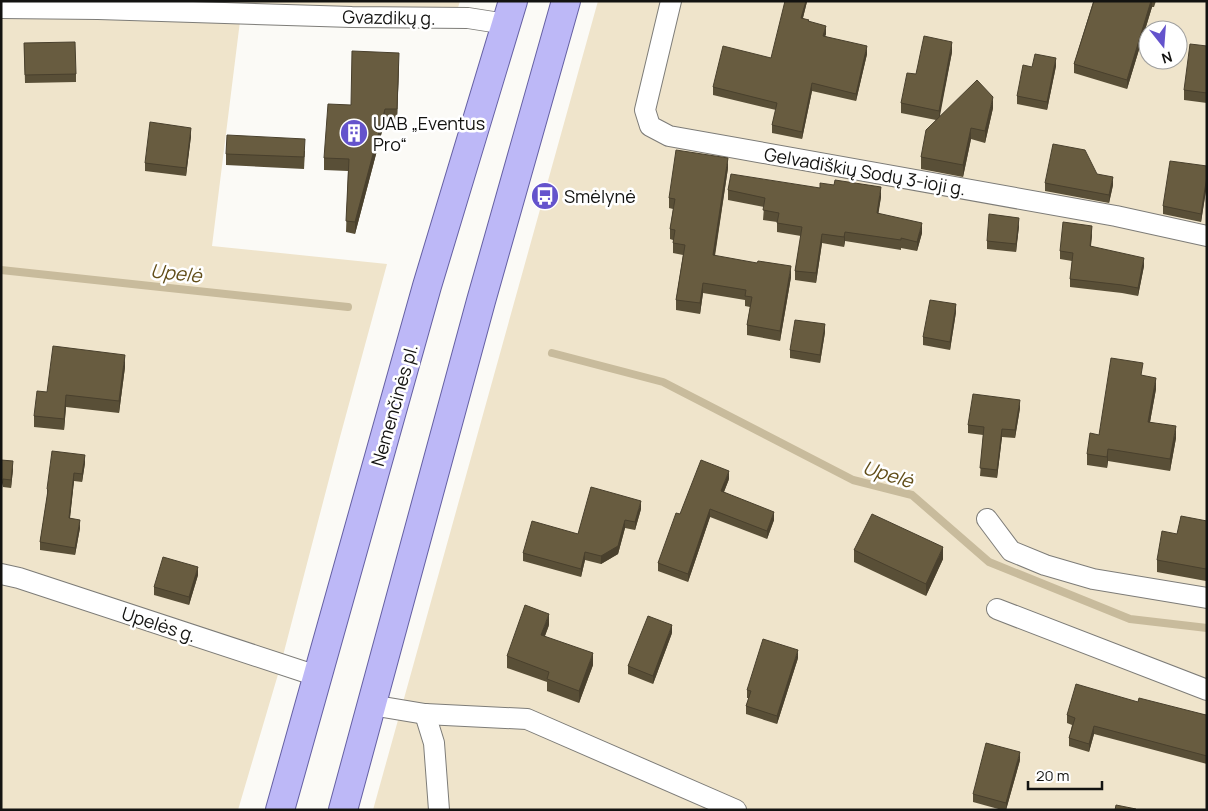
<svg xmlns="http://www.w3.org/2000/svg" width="1208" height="811" font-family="Manrope,sans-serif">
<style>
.green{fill:#efe4cb;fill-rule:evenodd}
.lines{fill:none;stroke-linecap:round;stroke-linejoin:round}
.stream{stroke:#c8bb9c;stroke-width:8}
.street-casing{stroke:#7d7c78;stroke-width:22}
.primary-casing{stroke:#6560a3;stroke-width:30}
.street{stroke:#fff;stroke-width:20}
.primary{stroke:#bdb8f7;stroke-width:28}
.wall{fill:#594f37}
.shaded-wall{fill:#49402d}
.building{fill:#685c40;stroke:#49402d}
.labels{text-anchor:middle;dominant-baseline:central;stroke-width:5;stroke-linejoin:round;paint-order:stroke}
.street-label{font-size:18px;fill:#131311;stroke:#fff}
.poi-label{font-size:18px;fill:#131311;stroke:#fff;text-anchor:start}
.water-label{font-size:19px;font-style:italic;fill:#624e19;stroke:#fff}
</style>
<rect width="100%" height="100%" fill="#fbfaf6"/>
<g class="green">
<polygon points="1,1 460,1 457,11 242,5 212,246 387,264 340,437 279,671 238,810 1,810"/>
<path d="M598 1H1207V810H373ZM1148 30H1178V60H1148Z"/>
</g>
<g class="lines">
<g class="stream">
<polyline points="1,270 348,307"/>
<polyline points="552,353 663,382 853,480 912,495 989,562 1130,619 1207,628"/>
</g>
<defs>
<g id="street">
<polyline points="671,1 645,110 650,126 669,136 1116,216 1207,236"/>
<polyline points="1,8 98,9 352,17 468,18 506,24"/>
<polyline points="987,519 1011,551 1045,565 1093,579 1207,598"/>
<polyline points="1,574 19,578 317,676"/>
<polyline points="997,609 1207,690"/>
<polyline points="371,705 425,714 527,719 736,810"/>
<polyline points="425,714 434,743 439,810"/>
</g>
<g id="primary">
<polyline points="280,810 427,286 513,1"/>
<polyline points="343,810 481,301 566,1"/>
</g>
</defs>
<use href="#street" class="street-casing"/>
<use href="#primary" class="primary-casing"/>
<use href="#street" class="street"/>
<use href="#primary" class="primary"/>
</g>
<g class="wall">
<polygon points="807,1 803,18 826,34 825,36 867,54 856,101 812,91 802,139 772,133 772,125 776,110 713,95 713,87 771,58"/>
<polygon points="1088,1 1156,1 1154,7 1152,7 1127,89 1074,73 1074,64 1093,2"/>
<polygon points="24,43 76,74 76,82 25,83"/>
<polygon points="1207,46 1207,103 1184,100 1184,90"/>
<polygon points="952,52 939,117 993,108 985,143 971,139 963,177 921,169 921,157 936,120 901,113 901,103 916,74"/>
<polygon points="399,64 397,120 385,120 355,234 346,232 348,171 324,170 324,158 351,105"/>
<polygon points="1056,66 1047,110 1017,104 1017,96 1032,67"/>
<polygon points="191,136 186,176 145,171 145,163"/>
<polygon points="305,151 304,169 226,165 226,154"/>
<polygon points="1207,166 1207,184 1201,222 1163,214 1163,206"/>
<polygon points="728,168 715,256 791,277 780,341 747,335 747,325 750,307 745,306 745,300 703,293 700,314 676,310 676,300 683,255 673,253 673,240 670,239 670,229 673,209 669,208 669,198"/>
<polygon points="1097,174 1113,185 1109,203 1045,191 1045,183"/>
<polygon points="820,188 881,197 878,213 922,233 917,251 901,248 901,250 845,241 844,247 822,243 816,283 795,280 795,271 801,236 777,232 777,222 763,220 764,207 728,200 728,190"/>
<polygon points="1019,226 1016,252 987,249 987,241"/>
<polygon points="1092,234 1091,246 1144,266 1138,296 1122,293 1070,287 1070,279 1072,261 1060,259 1060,251"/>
<polygon points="956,312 950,350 923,345 923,337"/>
<polygon points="825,332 820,363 790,358 790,350"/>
<polygon points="125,367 119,413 66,407 64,430 34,427 34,416 47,392"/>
<polygon points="1143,375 1156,389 1150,422 1176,438 1170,471 1108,461 1107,468 1087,465 1087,454 1099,435"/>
<polygon points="1020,408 1015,438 1002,437 997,478 980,476 983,435 968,433 968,425"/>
<polygon points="1,460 13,469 11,488 3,487"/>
<polygon points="85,463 82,482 74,481 70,518 80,528 75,555 40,550 40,542 47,497 47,489"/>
<polygon points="729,479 724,492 774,520 767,539 710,517 688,582 658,571 658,563 680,514"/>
<polygon points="641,509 635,530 625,528 618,554 601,564 585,560 581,577 523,561 523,553 578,534"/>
<polygon points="1207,521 1206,581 1157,572 1157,560 1177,534"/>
<polygon points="854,550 943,559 926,596 854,562"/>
<polygon points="198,575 189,605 154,595 154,587"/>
<polygon points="549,625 545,636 593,665 579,703 547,691 547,682 507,668 507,656"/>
<polygon points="672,633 653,684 628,674 628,666"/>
<polygon points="798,658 777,724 746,714 746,706 749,698 747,698 747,690"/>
<polygon points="1138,702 1206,715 1207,713 1207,764 1094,734 1089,752 1069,746 1069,738 1072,725 1067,723 1067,715"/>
<polygon points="1020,760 1006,810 1002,810 973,802 973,794"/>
</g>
<g class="shaded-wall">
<polygon points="806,1 807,1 807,2 801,25 801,18"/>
<polygon points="1151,1 1152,1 1152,7 1127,89 1127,80"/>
<polygon points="826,26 826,34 823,43 823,36"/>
<polygon points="952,42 952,52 939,121 939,111"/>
<polygon points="867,46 867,54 856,101 856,94"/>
<polygon points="399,53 399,64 397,120 397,109"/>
<polygon points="1056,58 1056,66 1047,110 1047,102"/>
<polygon points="812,83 812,91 802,139 802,132"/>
<polygon points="993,97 993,108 985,143 985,131"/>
<polygon points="385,109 385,120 355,234 355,222"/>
<polygon points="191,128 191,136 186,176 186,168"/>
<polygon points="971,128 971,139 963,177 963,165"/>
<polygon points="728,158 728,168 713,266 713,255"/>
<polygon points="1207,176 1207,184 1201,222 1201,214"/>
<polygon points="1113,177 1113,185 1109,203 1109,195"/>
<polygon points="881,187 881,197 877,223 877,213"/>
<polygon points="1019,218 1019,226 1016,252 1016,244"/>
<polygon points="922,223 922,233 917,251 917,242"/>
<polygon points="1092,226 1092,234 1090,254 1090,246"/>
<polygon points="845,232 845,241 844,247 844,237"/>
<polygon points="822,234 822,243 816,283 816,273"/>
<polygon points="1144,258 1144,266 1138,296 1138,288"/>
<polygon points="791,266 791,277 780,341 780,331"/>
<polygon points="703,283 703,293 700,314 700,303"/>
<polygon points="956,304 956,312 950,350 950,342"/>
<polygon points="825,324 825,332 820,363 820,355"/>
<polygon points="125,355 125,367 119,413 119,401"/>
<polygon points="1156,378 1156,389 1148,433 1148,422"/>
<polygon points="66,395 66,407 64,430 64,419"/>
<polygon points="1020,400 1020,408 1015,438 1015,430"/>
<polygon points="1176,426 1176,438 1170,471 1170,459"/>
<polygon points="1002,429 1002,437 997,478 997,470"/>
<polygon points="1108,449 1108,461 1107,468 1107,457"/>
<polygon points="85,455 85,463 82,482 82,474"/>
<polygon points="13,461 13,469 11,488 11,480"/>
<polygon points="729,471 729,479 721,499 721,491"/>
<polygon points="74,473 74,481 69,526 69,518"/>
<polygon points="641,501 641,509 635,530 635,522"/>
<polygon points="710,509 710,517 688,582 688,574"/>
<polygon points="774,512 774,520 767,539 767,531"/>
<polygon points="80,520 80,528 75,555 75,548"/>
<polygon points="625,520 625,528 618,554 601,564 601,556"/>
<polygon points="943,547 943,559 926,596 926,584"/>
<polygon points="585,552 585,560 581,577 581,569"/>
<polygon points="1207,565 1207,576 1206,581 1206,569"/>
<polygon points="198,567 198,575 189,605 189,597"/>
<polygon points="549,614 549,625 541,646 541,635"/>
<polygon points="672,625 672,633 653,684 653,676"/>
<polygon points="798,650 798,658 777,724 777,716"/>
<polygon points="593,653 593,665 579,703 579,691"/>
<polygon points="1094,726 1094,734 1089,752 1089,744"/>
<polygon points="1020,752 1020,760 1006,810 1006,803"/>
</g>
<g class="building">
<polygon points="785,1 806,1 801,18 809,20 808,21 826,26 823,36 867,46 856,94 812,83 802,132 772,125 777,103 713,87 723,46 771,58"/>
<polygon points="1094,1 1151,1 1127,80 1074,64"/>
<polygon points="924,36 952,42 939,111 901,103 907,73 916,74"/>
<polygon points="75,42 76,74 25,75 24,43"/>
<polygon points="1190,44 1207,46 1207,93 1184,90"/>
<polygon points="352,51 399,53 397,109 385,109 355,222 346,221 349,159 324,158 328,104 351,105"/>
<polygon points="1035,54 1056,58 1047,102 1017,96 1023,65 1032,67"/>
<polygon points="977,80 993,97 985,131 971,128 963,165 921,157 926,130"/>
<polygon points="150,122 191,128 186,168 145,163"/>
<polygon points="227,135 305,139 304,157 226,154"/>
<polygon points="1053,144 1085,150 1097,174 1113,177 1109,195 1045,183"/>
<polygon points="676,150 728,158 713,255 757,263 758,261 791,266 780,331 747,325 752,297 745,296 746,290 703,283 700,303 676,300 685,245 673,243 675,230 670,229 675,199 669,198"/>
<polygon points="1170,161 1207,166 1207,176 1201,214 1163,206"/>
<polygon points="731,174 820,188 820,183 834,185 835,180 881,187 877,213 922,223 917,242 901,238 901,240 845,232 844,237 822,234 816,273 795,271 802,227 777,223 779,213 763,210 765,198 728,190"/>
<polygon points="989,214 1019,218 1016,244 987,241"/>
<polygon points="1063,222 1092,226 1090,246 1144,258 1138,288 1122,285 1070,279 1073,253 1060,251"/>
<polygon points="930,300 956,304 950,342 923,337"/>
<polygon points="795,320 825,324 820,355 790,350"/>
<polygon points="53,346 125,355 119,401 66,395 64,419 34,416 37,391 47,392"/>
<polygon points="1111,358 1143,363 1141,375 1156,378 1148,422 1176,426 1170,459 1108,449 1107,457 1087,454 1090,433 1099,435"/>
<polygon points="973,394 1020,400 1015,430 1002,429 997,470 980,468 984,427 968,425"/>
<polygon points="52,451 85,455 82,474 74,473 69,518 80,520 75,548 40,542 48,490 47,489"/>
<polygon points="1,460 13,461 11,480 3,479 1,492"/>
<polygon points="701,460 729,471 721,491 774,512 767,531 710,509 688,574 658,563 676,513 680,514"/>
<polygon points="591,487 641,501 635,522 625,520 618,546 601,556 585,552 581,569 523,553 532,521 578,534"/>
<polygon points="872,514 943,547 926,584 854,550"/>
<polygon points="1181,516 1207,521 1207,565 1206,569 1157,560 1162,531 1177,534"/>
<polygon points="163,557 198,567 189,597 154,587"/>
<polygon points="525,605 549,614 541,635 593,653 579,691 547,679 549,672 507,656"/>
<polygon points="648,616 672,625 653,676 628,666"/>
<polygon points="763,639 798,650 777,716 746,706 751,691 747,690"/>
<polygon points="1076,684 1138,702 1139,698 1206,715 1207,713 1207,756 1094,726 1089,744 1069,738 1075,718 1067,715"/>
<polygon points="986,743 1020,752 1006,803 973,794"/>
<polygon points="1116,805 1136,809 1136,810 1115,810"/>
</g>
<defs>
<symbol id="building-disc" viewBox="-11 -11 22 22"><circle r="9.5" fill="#6453cc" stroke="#fff"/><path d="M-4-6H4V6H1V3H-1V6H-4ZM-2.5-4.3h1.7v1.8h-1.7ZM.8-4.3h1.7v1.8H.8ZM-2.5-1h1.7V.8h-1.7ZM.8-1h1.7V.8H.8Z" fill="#fff"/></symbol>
<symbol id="bus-disc" viewBox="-11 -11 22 22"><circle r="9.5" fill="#6453cc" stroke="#fff"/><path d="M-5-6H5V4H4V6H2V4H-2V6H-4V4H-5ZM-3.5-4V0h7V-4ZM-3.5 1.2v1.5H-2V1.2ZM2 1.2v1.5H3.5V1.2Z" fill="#fff"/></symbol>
</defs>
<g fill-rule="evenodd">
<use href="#building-disc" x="338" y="117" width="32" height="32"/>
<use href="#bus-disc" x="529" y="180" width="32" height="32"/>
</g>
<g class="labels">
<g class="street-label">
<text transform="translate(389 17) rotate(1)">Gvazdikų g.</text>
<text transform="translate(865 171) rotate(10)">Gelvadiškių Sodų 3-ioji g.</text>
<text transform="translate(394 405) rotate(-74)">Nemenčinės pl.</text>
<text transform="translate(159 624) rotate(18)">Upelės g.</text>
</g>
<g class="poi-label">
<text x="373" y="123">UAB „Eventus<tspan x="373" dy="21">Pro“</tspan></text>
<text x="564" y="196">Smėlynė</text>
</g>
<g class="water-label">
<text transform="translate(176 273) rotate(6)">Upelė</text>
<text transform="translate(888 474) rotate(17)">Upelė</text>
</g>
</g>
<rect width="1208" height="811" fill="none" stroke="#131311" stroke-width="5"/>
<g transform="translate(1163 45) rotate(163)"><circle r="24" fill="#ffffff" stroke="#a1a1a0"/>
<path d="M0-4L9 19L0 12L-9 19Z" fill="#6453cc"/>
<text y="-8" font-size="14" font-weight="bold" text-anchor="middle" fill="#131311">N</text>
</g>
<path d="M1028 781v8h74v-8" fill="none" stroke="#131311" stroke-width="2.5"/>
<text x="1036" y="781" font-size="15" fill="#131311" stroke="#ffffff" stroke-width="4" paint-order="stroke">20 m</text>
</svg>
